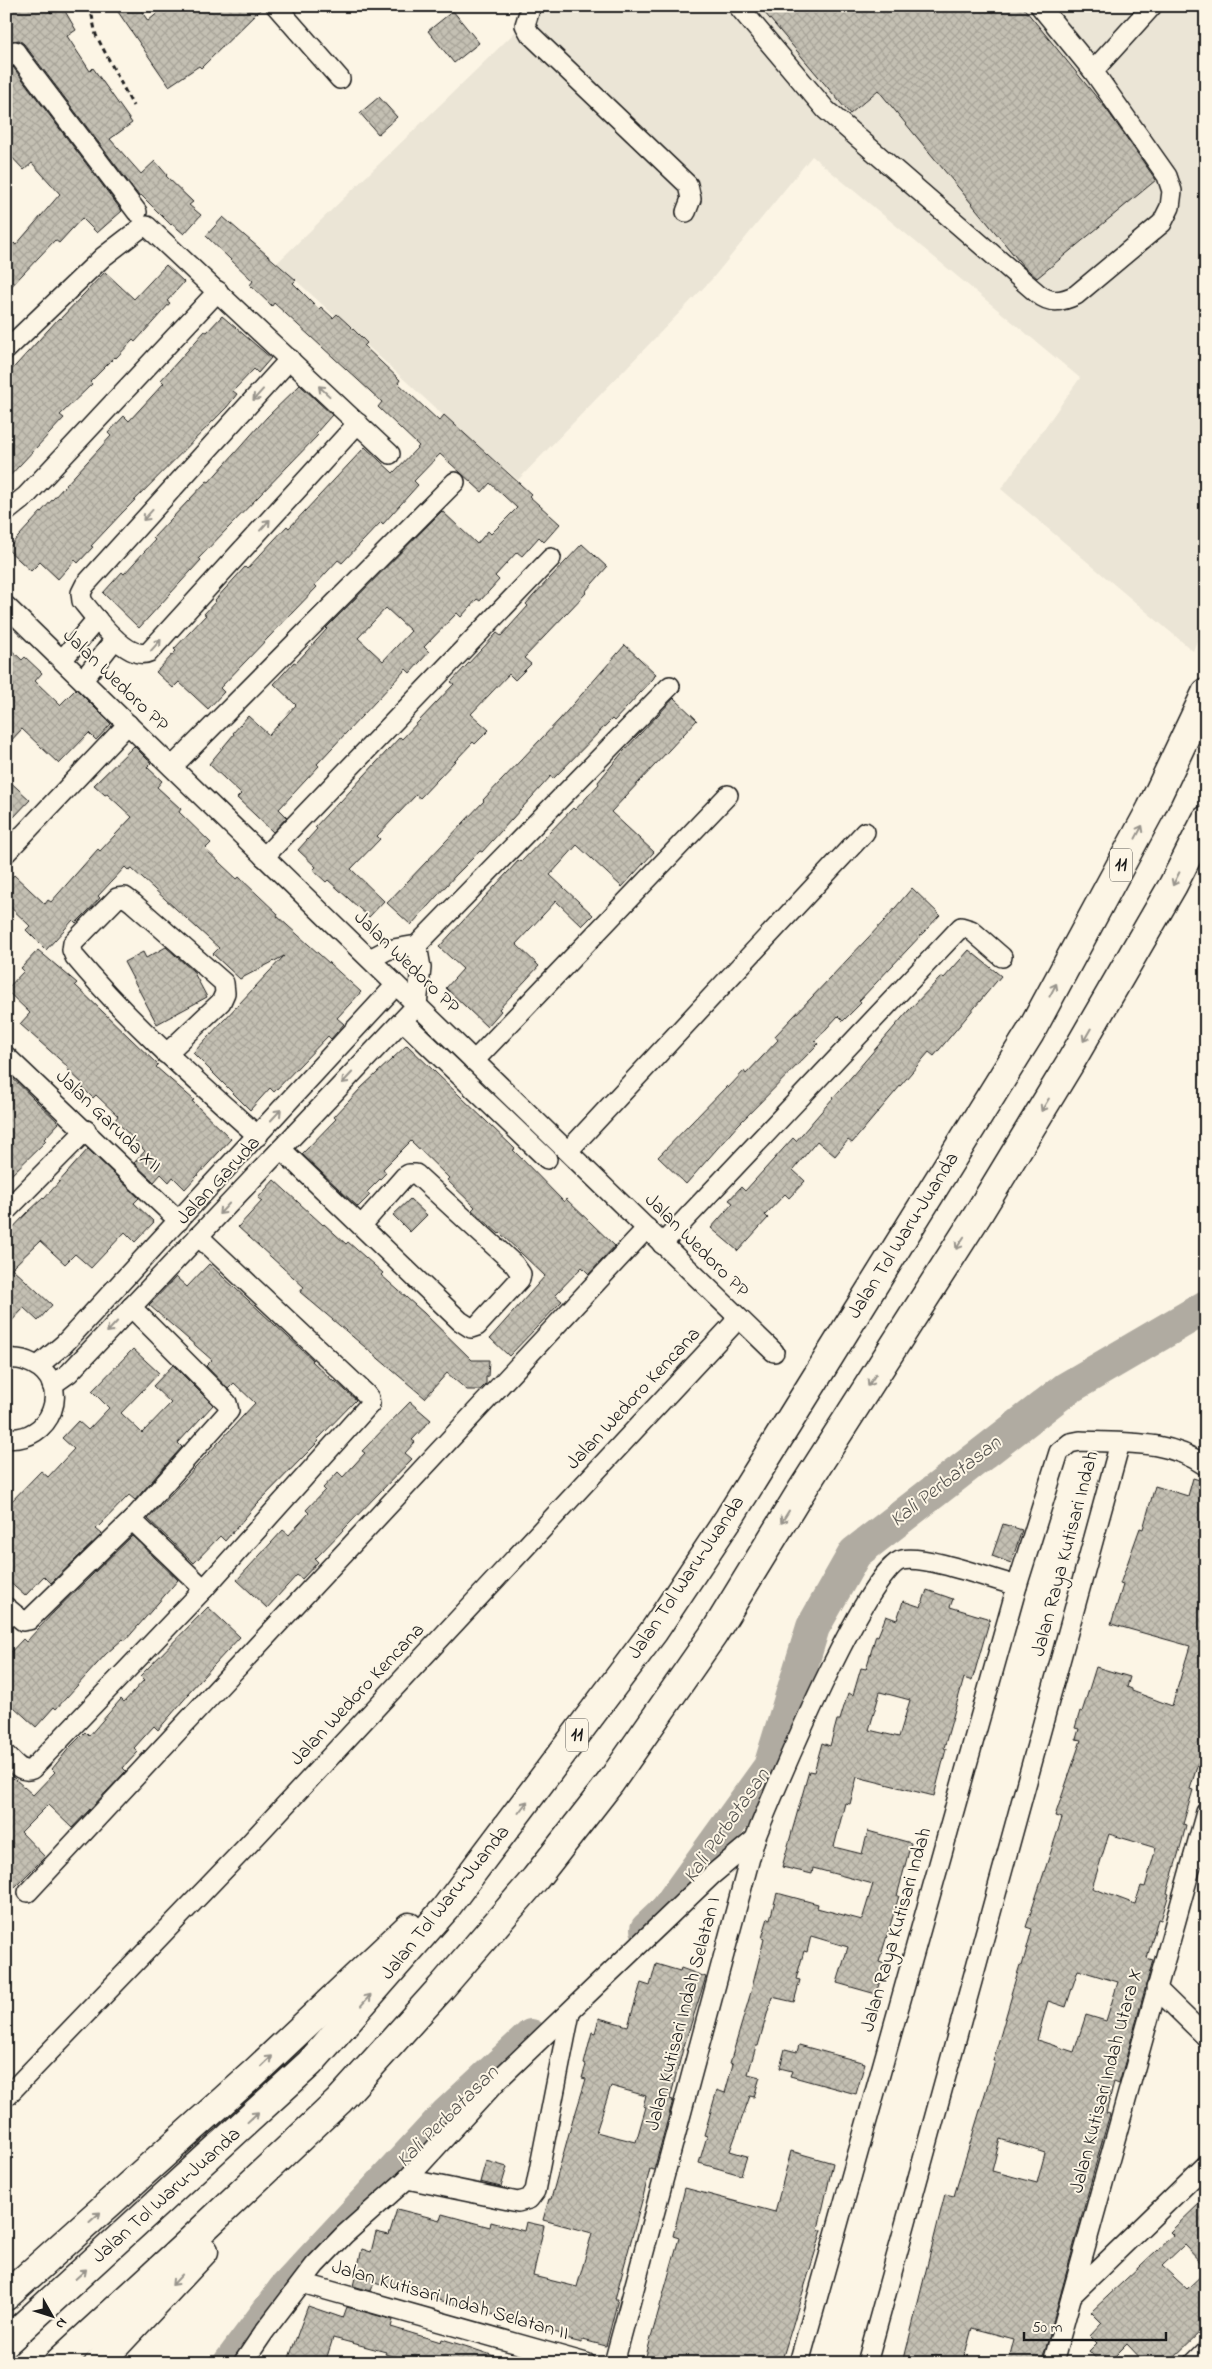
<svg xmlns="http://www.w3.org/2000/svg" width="1212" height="2369" font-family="'Indie Flower',sans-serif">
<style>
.built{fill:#ebe5d6}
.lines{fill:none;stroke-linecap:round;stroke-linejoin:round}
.river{stroke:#b0aba1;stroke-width:34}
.building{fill:url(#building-cross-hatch);stroke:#1c1c1c;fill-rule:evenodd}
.minor-casing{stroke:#1c1c1c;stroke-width:22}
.highway-casing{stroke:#1c1c1c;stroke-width:31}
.path{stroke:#1c1c1c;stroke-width:3;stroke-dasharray:5 4;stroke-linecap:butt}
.minor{stroke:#fcf5e5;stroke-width:19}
.highway{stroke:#fcf5e5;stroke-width:28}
.oneway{stroke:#97938b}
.labels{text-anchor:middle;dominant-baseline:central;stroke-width:4;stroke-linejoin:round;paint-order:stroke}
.shield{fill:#fcf5e5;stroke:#5f5d58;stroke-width:1}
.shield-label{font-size:19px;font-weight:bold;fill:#1c1c1c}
.street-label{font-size:20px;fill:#1c1c1c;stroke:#fcf5e5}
.water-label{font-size:21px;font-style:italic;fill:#575551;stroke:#fcf5e5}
</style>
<defs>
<pattern id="building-cross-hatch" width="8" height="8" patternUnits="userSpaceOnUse" patternTransform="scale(1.25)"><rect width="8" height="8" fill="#c4c0b3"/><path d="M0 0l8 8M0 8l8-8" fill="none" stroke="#a8a499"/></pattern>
</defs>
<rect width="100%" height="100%" fill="#fcf5e5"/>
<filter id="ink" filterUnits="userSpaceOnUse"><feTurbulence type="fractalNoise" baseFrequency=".02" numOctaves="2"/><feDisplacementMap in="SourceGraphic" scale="10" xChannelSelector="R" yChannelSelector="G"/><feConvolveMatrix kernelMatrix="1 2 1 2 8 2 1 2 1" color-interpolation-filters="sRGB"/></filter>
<g filter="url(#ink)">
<polygon class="built" points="542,6 1206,6 1206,618 1193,651 1001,489 1080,378 812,156 712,279 518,480 445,417 277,263"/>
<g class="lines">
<g class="river">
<polyline points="647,1929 666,1911 770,1767 813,1627 855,1553 1066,1389 1206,1307"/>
<polyline points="230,2363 285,2289 446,2115 531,2036"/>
</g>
</g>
<g class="building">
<polygon points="15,6 44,6 51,13 62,6 76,30 67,36 90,71 93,68 132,123 110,139 141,174 155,161 167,175 166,176 193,202 189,205 201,215 184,234 172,224 171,225 141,195 139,196 24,44 19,40 12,41 6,36 6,16"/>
<polygon points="114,6 138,6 148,21 166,6 264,6 201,68 199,66 169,86"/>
<polygon points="759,6 1022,6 1107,110 1156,180 1037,278 1023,266 878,90 850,114"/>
<polygon points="453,11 479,43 454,63 428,31"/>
<polygon points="13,67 122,211 97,233 82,218 59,243 55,240 6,292 6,251 14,243 16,245 60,194 32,163 24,170 6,151 6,70"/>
<polygon points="379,97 397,117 378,134 360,113"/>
<path d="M223 217 296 280 293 283 319 309 321 307 333 318 337 314 349 325 367 343 364 346 400 380 398 383 439 421 444 415 531 494 529 496 560 524 544 542 539 537 522 556 517 552 495 576 499 580 480 601 477 599 461 617 457 613 424 647 429 652 410 673 406 669 317 764 319 766 279 809 287 817 273 832 237 798 241 794 209 764 234 734 233 733 248 716 269 735 296 705 274 684 294 662 296 663 327 629 326 628 442 511 477 544 488 531 491 534 517 508 490 483 482 492 440 454 414 481 418 485 383 524 381 522 342 563 338 560 315 585 317 587 220 688 224 692 208 709 179 682 173 688 156 672 176 651 174 649 206 615 204 614 216 601 215 600 245 567 247 569 287 526 289 528 365 447 393 473 419 446 378 407 382 402 274 303 272 306 250 285 253 281 206 236ZM386 608 411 631 383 661 358 638Z"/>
<polygon points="166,265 184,282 167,301 170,303 135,342 133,340 116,358 115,357 90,382 92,384 60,415 64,418 6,480 6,376 59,318 60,319 105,272 134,299"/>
<polygon points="222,316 271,358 258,373 254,369 233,391 237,394 227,407 122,513 91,546 93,547 78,563 75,560 58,579 40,562 31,571 7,549 111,436 108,433 124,416 129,421 164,383 161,380 205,331 207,332"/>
<polygon points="300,385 332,415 316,433 318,435 199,558 201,560 139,628 103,593 122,572 124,574 155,540 153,538 207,481 209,482 267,417"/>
<polygon points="582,544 607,567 585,592 586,593 524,658 531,664 515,680 509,674 471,714 489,730 475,744 473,742 420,798 416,795 377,836 380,839 351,869 384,901 369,917 328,880 326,882 313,870 316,867 298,850 317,829 315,827 339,801 340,802 400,737 402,739 454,684 451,682 497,633 501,636 528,606 526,604 533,596"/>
<polygon points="6,645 22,660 25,657 42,673 35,681 60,705 76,689 111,724 96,740 89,733 59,764 22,729 6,746"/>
<polygon points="625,645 656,674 653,679 614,721 612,719 553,779 551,776 482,852 480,851 455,876 411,925 387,903 484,801 483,800 560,719"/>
<polygon points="674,698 697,720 611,812 654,852 622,887 577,845 550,875 593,915 582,926 556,901 516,944 539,966 499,1009 501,1011 487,1027 446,988 463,969 439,947 519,860 521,862 573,808 575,810 599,784 598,782 622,753"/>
<polygon points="134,746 151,763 147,767 162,781 157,787 181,809 179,812 211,843 205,849 237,879 239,877 278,914 277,916 361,992 337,1018 344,1024 331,1039 328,1036 274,1092 270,1088 250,1110 193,1053 284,956 240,979 213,954 219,948 132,869 129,871 125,867 98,896 100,898 88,911 76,923 73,920 46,950 26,930 30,926 6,903 6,883 14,875 45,904 48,900 51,902 98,849 100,851 132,817 107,794 105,795 94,785"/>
<polygon points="6,778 30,800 14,817 6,809"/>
<polygon points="912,888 940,915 859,1001 861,1003 843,1021 838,1016 815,1041 818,1044 738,1125 686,1184 658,1157 727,1086 728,1088 744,1071 746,1074 778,1040 775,1036 885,920"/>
<polygon points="166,947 193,971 207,997 157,1024 124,962 143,952 146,958"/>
<polygon points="38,950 77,983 75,985 158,1065 156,1067 194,1100 192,1101 231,1139 185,1189 173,1177 169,1182 161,1174 154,1182 134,1163 145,1151 115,1120 118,1116 96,1095 93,1098 81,1086 83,1084 67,1069 68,1067 20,1024 30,1013 6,990 24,971 21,968"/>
<polygon points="969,950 1001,976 934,1056 929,1052 917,1066 852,1143 848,1140 835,1156 817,1141 793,1170 805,1181 789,1198 785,1194 765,1215 768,1218 738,1251 711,1228 733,1203 729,1200 741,1187 745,1191 793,1138 796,1141 908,1011 942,976 944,978"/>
<polygon points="407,1045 515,1149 513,1150 564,1202 566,1199 615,1246 589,1274 582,1267 555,1295 562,1301 509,1356 490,1338 545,1276 500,1233 499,1234 472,1210 475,1207 447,1180 449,1178 411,1141 383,1169 386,1173 367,1192 370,1195 358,1207 302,1154 336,1119 334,1117 361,1088"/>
<polygon points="6,1072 59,1123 44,1139 46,1141 6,1180"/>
<polygon points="88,1149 139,1198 134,1203 154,1222 135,1242 125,1232 91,1268 75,1254 65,1264 40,1241 12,1268 52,1305 38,1321 24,1308 6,1327 6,1235 27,1213 43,1198 44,1199"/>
<polygon points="274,1180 323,1225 324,1224 346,1244 348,1242 383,1273 381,1275 424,1313 472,1360 489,1360 488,1377 486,1377 486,1384 480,1390 467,1390 447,1373 425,1398 300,1292 304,1287 238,1227 262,1201 258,1198"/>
<polygon points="410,1199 427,1215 410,1232 393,1215"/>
<polygon points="209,1264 313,1360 312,1361 334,1382 335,1381 356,1400 317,1440 319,1441 306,1454 256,1505 225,1541 220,1536 194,1563 148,1519 255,1403 234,1383 228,1389 206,1366 212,1360 149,1305 176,1277 187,1287"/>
<polygon points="133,1349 159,1373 121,1413 142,1433 171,1403 153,1386 173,1365 213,1405 178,1443 182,1447 135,1500 129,1495 96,1529 102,1534 51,1583 44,1576 25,1596 6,1579 6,1507 41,1471 48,1477 74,1449 62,1438 78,1421 88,1430 109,1408 92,1391"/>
<polygon points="410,1402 431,1420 412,1440 415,1442 405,1453 412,1459 315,1559 318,1562 302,1579 297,1575 267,1608 237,1580 283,1530 289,1535 309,1513 306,1510 325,1490 323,1488 338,1472 343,1477 365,1453 362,1451"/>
<path d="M1193 1478 1206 1482V1755L1201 1754 1190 1789 1193 1790 1183 1824 1186 1825 1182 1841 1167 1893 1169 1894 1161 1920 1158 1919 1147 1958 1153 1960 1119 2084 1114 2082 1106 2113 1110 2114 1100 2149 1046 2348 1040 2363H1008L1014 2339 972 2328 963 2363H903L945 2194 954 2196 995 2061H993L1012 1995 1011 1994 1020 1965 1022 1966 1032 1929 1026 1927 1062 1818 1055 1816 1081 1740 1076 1739 1079 1729 1075 1728 1080 1711 1082 1712 1096 1667 1130 1677 1127 1687 1132 1689V1691L1172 1706 1190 1646 1111 1624 1123 1585 1120 1584 1140 1528 1143 1529 1155 1486 1188 1496ZM1109 1834 1156 1848 1145 1887 1141 1886 1135 1904 1092 1888ZM1078 1970 1118 1982 1106 2021 1086 2015 1074 2052 1037 2040 1048 2001 1066 2007ZM1000 2139 1045 2153 1037 2183 992 2171Z"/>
<polygon points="1003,1524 1022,1530 1011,1563 992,1556"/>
<polygon points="132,1536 178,1580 125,1641 123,1639 106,1654 56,1709 54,1707 36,1727 14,1707 6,1715 6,1657 23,1639 26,1642 53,1613"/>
<path d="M927 1590 953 1599 950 1607 990 1619 972 1681 964 1678 944 1748 946 1749 934 1796 857 1777 850 1804 845 1803 834 1847 862 1854 868 1831 911 1843 897 1896H899L879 1962 885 1964 876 1994 837 1983 848 1947 811 1936 807 1952 804 1951 796 1979 800 1980 794 2002 772 1997 758 2046H756L748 2074 760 2077 754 2097 750 2096 730 2151 747 2156 741 2175 699 2163 707 2136 704 2135 717 2090 725 2093 733 2064 730 2063 751 1992 764 1939 762 1938 768 1918 770 1919 777 1893 818 1904 817 1908 862 1920 873 1884 813 1868 812 1874 782 1867 809 1771 814 1772 822 1743 830 1746 837 1720H840L848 1693 853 1695 861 1668 866 1669 876 1635 878 1636 886 1616 897 1620 903 1601 921 1607ZM880 1692 910 1700 899 1737 869 1730Z"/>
<polygon points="208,1607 240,1637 188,1693 189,1694 158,1730 154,1726 134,1748 138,1752 123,1768 126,1771 72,1828 48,1805 21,1832 45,1857 6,1896 6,1771 33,1795 55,1772 52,1769 70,1747 85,1732 89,1736 121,1699 124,1702 144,1680 140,1676"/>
<path d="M656 1964 680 1971 681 1968 706 1977 683 2049 670 2099 673 2100 654 2170 650 2169 643 2197 615 2299H618L606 2346 583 2340 582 2343 566 2339 567 2336 529 2324 374 2283 371 2291 353 2286 362 2249 371 2252 376 2232 389 2235 397 2209 440 2220 442 2214 490 2227 491 2222 524 2231 526 2222 544 2226 533 2276 577 2287 592 2233 543 2220 549 2199H551L574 2115H575L586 2079 582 2078 586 2065 584 2064 592 2032 595 2033 599 2018 628 2026 641 1983 650 1986ZM611 2086 646 2096 643 2106 646 2107 636 2142 596 2132Z"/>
<polygon points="799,2045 865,2063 856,2094 790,2076 792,2071 780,2068 785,2049 797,2052"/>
<polygon points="791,2151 833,2163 818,2229 822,2230 781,2363 644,2363 679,2238 673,2236 685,2188 775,2212"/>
<polygon points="486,2161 507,2167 501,2187 480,2182"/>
<polygon points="1206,2197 1206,2268 1184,2245 1162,2266 1187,2289 1206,2271 1206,2326 1168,2363 1145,2363 1127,2344 1108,2363 1100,2363 1089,2351 1097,2343 1090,2336 1102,2323 1091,2312 1173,2235 1170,2232"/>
<polygon points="308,2306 343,2318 347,2307 393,2320 391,2327 441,2342 442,2339 468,2347 503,2359 503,2363 402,2363 404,2359 385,2354 386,2352 333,2338 325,2363 287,2363"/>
</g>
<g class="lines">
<defs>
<g id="minor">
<polyline points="276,6 340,79"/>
<polyline points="531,6 525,25 530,34 688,185 691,199 686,212"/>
<path d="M738 6 826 110 1037 293C1050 304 1061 302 1076 295L1162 223 1170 207 1172 191 1167 176 1093 71 1040 6"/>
<polyline points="6,59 15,51 137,212"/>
<polyline points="1093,71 1152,6"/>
<polyline points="6,350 103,257 142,227 147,226 390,454"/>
<path d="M290 359 85 585 81 593 82 601C94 616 128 662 149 652L358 423"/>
<polyline points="6,512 26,496 218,291"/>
<polyline points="6,606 774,1352"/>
<polyline points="62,660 97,619"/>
<polyline points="83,680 115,639"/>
<polyline points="172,767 455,482"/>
<polyline points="6,853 128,724"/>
<polyline points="264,857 551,558"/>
<polyline points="370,959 387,950 417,945 670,686"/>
<polyline points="403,1021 547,1159"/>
<path d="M166 1054 221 1002 225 993 224 983 133 903 125 897 117 898 73 943 72 950 75 957C130 1023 194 1079 258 1136"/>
<polyline points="6,1056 179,1221"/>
<polyline points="474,1061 728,795"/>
<polyline points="281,1149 460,1321 471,1328 477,1326 520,1279 521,1274 514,1264 416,1174 409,1174 404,1177 361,1226"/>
<polyline points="568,1151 865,832"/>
<polyline points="6,1211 86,1130"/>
<polyline points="662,1244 961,927 971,930 1002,957"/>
<path d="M6 1360C15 1357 25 1360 33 1364 74 1384 51 1444 6 1438"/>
<polyline points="38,1366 64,1344 396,985"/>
<polyline points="52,1385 69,1373 417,1005 421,968 417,945"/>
<polyline points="132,1520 204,1589"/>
<polyline points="6,1607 23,1621 29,1620 132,1520 229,1411 227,1403 131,1307"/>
<path d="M6 1755C14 1762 21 1774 32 1769L204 1589 370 1404 369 1398 365 1393 198 1236"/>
<polyline points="28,1892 647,1228"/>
<polyline points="1156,1988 1206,2037"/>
<polyline points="6,2097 248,1845 738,1319"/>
<polyline points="407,2179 518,2202 529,2199 535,2191 570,2013"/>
<polyline points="302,2283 586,2363"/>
<polyline points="1072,2295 1206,2165"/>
<polyline points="243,2363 264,2332 315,2265 344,2235 407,2179 498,2080 596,1986 712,1875 755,1839"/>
<path d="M614 2363 755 1839C771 1798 868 1566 902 1560 926 1555 991 1579 1017 1586"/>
<path d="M799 2363 1017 1586 1059 1452 1070 1443 1080 1441C1124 1443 1168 1439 1206 1466"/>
<polyline points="867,2363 1120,1443"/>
<polyline points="1053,2363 1206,1812"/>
<polyline points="1194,2363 1206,2351"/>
</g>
<g id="highway">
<polyline points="6,2296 254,2073 409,1927"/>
<polyline points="6,2342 310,2063 445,1909 654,1631 729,1518 1030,1033 1151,809 1206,693"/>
<polyline points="58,2363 183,2248 339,2101 441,1988 535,1879 610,1783 713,1635 800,1493 977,1216 1070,1063 1173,885 1206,820"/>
<polyline points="99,2363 204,2251"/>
</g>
</defs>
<use href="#minor" class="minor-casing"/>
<use href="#highway" class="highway-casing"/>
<polyline class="path" points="90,6 96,35 133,106"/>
<use href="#minor" class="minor"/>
<use href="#highway" class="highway"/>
</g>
<defs><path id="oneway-shaft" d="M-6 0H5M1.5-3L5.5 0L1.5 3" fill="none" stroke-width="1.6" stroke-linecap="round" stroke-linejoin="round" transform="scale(1.25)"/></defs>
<g class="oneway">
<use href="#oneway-shaft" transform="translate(324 391) rotate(-137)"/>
<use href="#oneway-shaft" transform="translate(258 395) rotate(132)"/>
<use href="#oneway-shaft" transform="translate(148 515) rotate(132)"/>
<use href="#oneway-shaft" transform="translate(265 525) rotate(-48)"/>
<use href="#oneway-shaft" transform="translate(156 645) rotate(-48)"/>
<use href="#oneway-shaft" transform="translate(1139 832) rotate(-62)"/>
<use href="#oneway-shaft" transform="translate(1176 879) rotate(117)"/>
<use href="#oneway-shaft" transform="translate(1053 990) rotate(-62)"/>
<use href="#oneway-shaft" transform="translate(1087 1035) rotate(120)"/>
<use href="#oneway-shaft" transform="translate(347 1078) rotate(133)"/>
<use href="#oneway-shaft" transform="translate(1045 1105) rotate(121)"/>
<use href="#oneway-shaft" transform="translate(276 1115) rotate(-47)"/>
<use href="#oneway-shaft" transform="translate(224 1209) rotate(133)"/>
<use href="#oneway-shaft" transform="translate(960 1243) rotate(123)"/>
<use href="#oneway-shaft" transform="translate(112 1327) rotate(133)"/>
<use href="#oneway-shaft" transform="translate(872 1380) rotate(123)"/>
<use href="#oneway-shaft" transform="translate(785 1517) rotate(122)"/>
<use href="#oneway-shaft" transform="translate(523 1807) rotate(-53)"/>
<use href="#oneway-shaft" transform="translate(366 2000) rotate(-49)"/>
<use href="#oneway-shaft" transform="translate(267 2061) rotate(-44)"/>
<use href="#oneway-shaft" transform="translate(253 2117) rotate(-43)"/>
<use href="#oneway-shaft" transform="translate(95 2217) rotate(-42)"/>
<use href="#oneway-shaft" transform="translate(81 2274) rotate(-42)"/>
<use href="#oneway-shaft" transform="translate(177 2280) rotate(133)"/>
</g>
</g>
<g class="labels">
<g class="shield">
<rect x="1110" y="848.5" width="22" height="33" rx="4"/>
<rect x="566" y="1718.5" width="22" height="33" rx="4"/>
</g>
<g class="shield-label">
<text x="1121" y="865">11</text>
<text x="577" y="1735">11</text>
</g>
<g class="street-label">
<text transform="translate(115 681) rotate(44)">Jalan Wedoro PP</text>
<text transform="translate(406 963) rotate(44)">Jalan Wedoro PP</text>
<text transform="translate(108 1122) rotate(44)">Jalan Garuda XII</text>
<text transform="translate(219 1181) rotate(-47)">Jalan Garuda</text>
<text transform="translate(904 1236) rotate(-58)">Jalan Tol Waru–Juanda</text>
<text transform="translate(696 1246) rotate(45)">Jalan Wedoro PP</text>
<text transform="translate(634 1399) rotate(-47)">Jalan Wedoro Kencana</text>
<text transform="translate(1066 1554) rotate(-75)">Jalan Raya Kutisari Indah</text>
<text transform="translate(687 1578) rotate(-56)">Jalan Tol Waru–Juanda</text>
<text transform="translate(358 1695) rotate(-47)">Jalan Wedoro Kencana</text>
<text transform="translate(446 1903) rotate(-51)">Jalan Tol Waru–Juanda</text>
<text transform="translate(897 1930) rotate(-74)">Jalan Raya Kutisari Indah</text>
<text transform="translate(684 2014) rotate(-75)">Jalan Kutisari Indah Selatan I</text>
<text transform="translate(1107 2081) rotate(-75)">Jalan Kutisari Indah Utara X</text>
<text transform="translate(167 2196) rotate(-42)">Jalan Tol Waru–Juanda</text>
<text transform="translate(450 2301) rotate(16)">Jalan Kutisari Indah Selatan II</text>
</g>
<g class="water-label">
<text transform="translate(946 1482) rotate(-38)">Kali Perbatasan</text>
<text transform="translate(727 1826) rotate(-55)">Kali Perbatasan</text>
<text transform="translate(448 2117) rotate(-45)">Kali Perbatasan</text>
</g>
</g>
<rect width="1212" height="2369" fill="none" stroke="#fcf5e5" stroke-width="25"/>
<rect x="12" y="12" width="1187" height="2344" fill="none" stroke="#1c1c1c" stroke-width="2" filter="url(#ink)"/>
<g transform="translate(52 2316) rotate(129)" stroke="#fcf5e5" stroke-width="4" paint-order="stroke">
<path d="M0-4L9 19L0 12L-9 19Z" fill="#1c1c1c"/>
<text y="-8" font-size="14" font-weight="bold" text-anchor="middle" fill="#1c1c1c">N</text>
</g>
<path d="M1024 2332v8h142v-8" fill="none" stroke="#1c1c1c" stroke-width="2.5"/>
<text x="1032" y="2332" font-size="15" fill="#1c1c1c" stroke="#fcf5e5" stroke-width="4" paint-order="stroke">50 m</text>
</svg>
